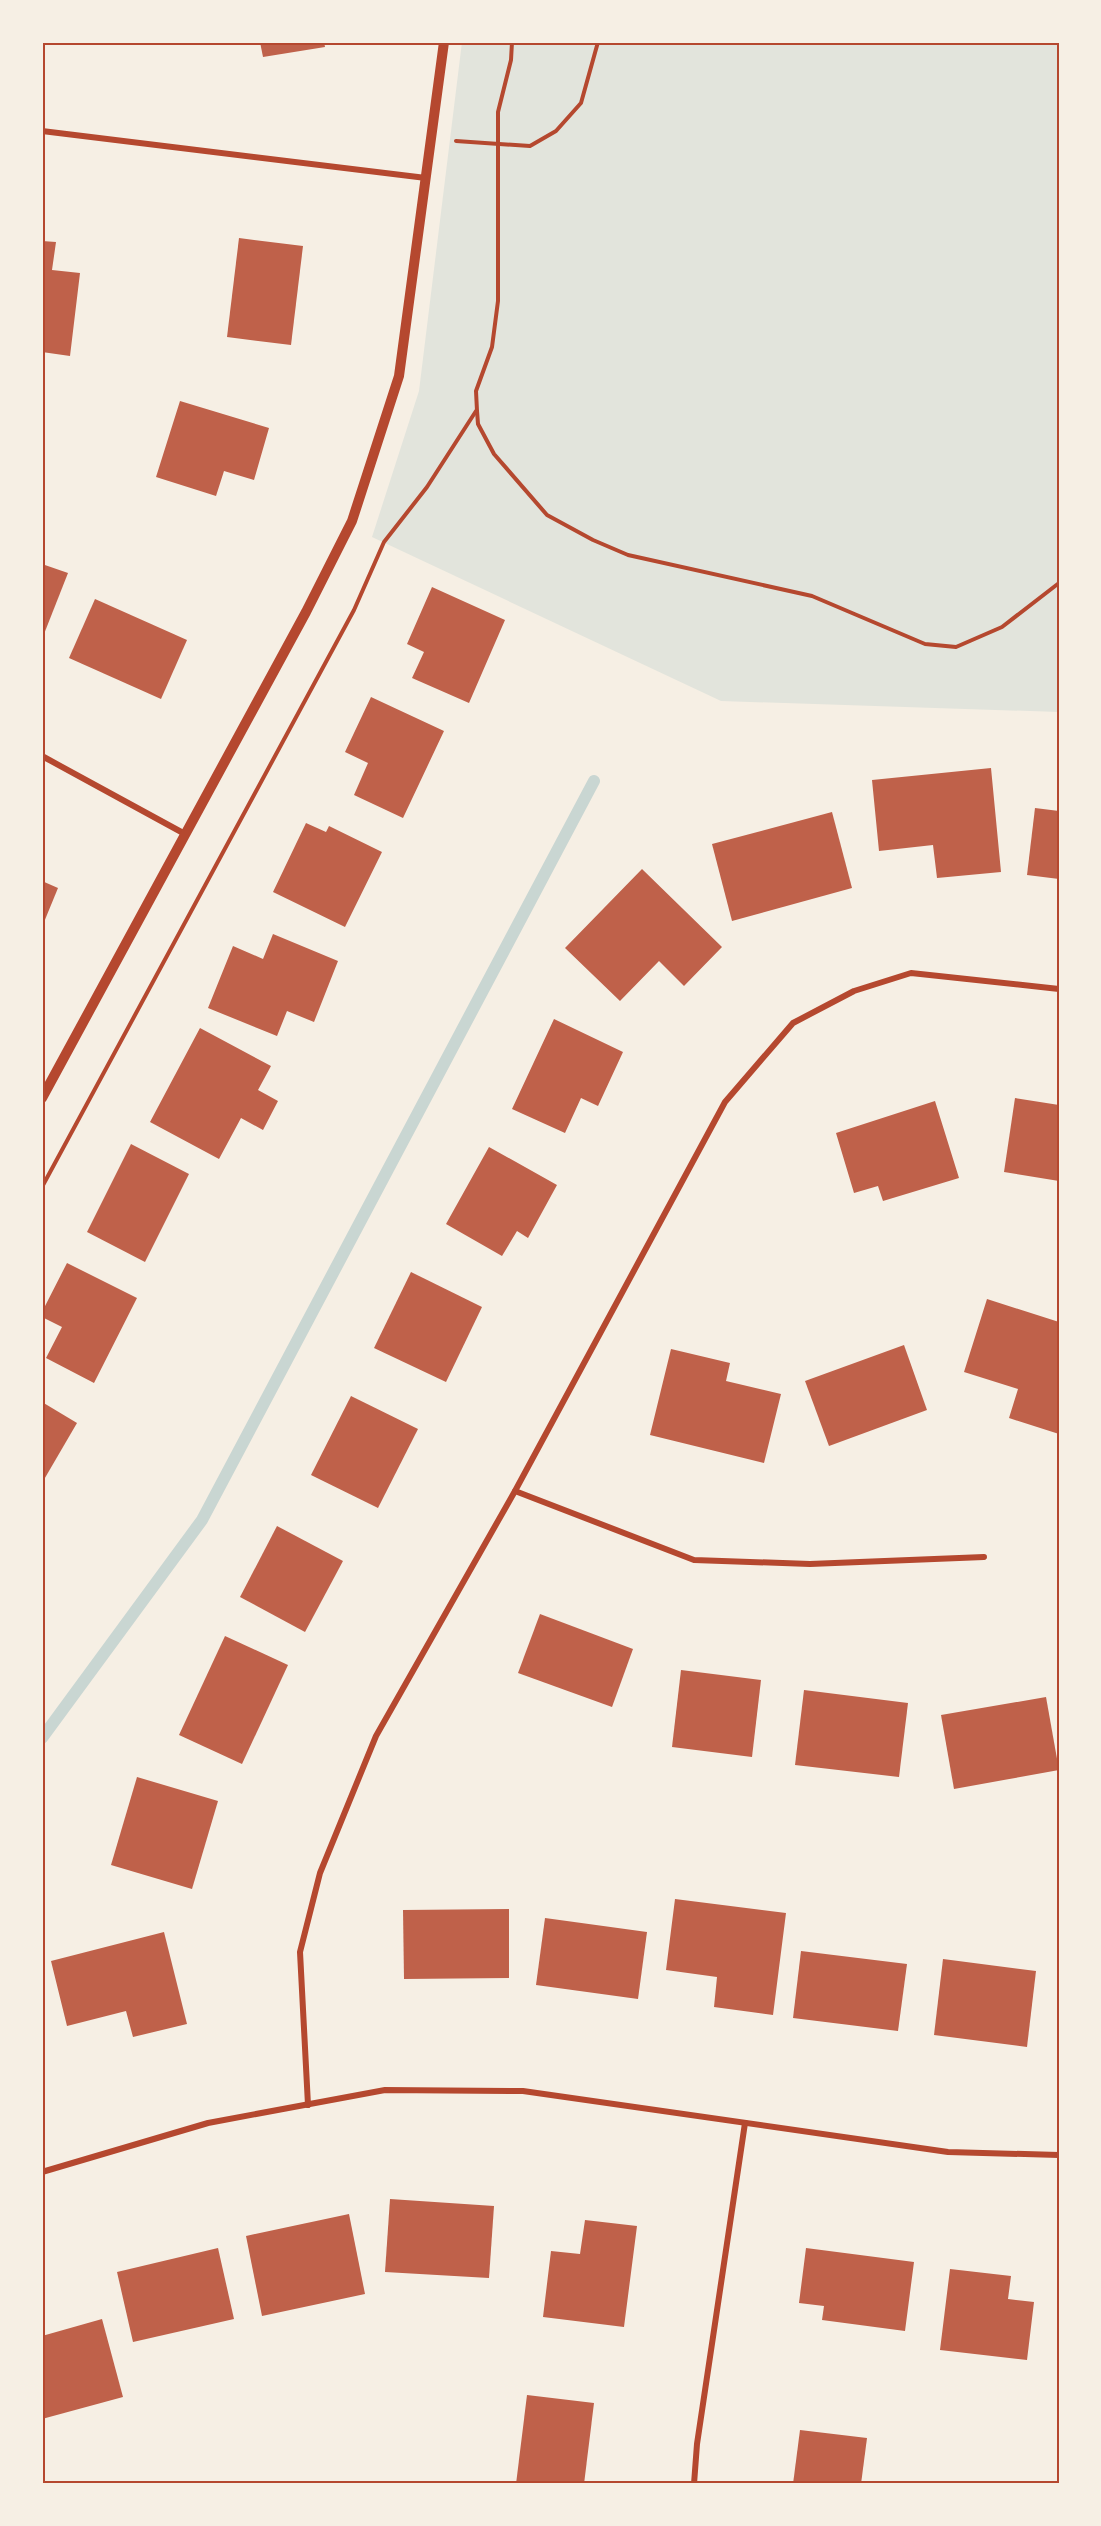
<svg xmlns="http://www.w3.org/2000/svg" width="1101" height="2526" font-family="Raleway,sans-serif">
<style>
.green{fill:#e2e4dc}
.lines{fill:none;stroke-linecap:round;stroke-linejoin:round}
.stream{stroke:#c9d6d2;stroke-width:12}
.building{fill:#bf614a}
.path{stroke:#b5482f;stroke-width:4}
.minor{stroke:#b5482f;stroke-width:6}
.tertiary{stroke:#b5482f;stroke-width:10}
.neatline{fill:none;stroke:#b5482f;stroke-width:2}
</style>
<rect width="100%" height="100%" fill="#f6efe4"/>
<polygon class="green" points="462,42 1059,42 1059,712 721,701 372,537 419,391"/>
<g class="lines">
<polyline class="stream" points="42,1738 202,1520 594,781"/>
</g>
<g class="building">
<polygon points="260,42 324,42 325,47 263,57"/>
<polygon points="239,238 303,246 291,345 227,337"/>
<polygon points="42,241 56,242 52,270 80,273 70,356 42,352"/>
<polygon points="180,401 269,428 254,480 224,471 216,496 156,477"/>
<polygon points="42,564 68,573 44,634 42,633"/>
<polygon points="432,587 505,620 469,703 412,678 424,652 407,644"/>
<polygon points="95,599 187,640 161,699 69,658"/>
<polygon points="371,697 444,731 403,818 354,795 368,763 345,752"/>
<polygon points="991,768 1001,872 937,878 933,845 879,851 872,780"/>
<polygon points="1035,808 1059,811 1059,879 1027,875"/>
<polygon points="832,812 852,888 732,921 712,844"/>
<polygon points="306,823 326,832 329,826 382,852 345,927 273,892"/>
<polygon points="642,869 722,947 684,986 659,961 620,1001 565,948"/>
<polygon points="42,881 58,888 42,927"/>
<polygon points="273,934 338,961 314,1022 287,1011 277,1036 208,1008 233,946 263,959"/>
<polygon points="554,1019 623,1052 598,1106 581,1098 565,1133 512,1109"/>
<polygon points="200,1028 271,1066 258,1090 278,1101 263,1130 241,1118 219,1159 150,1122"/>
<polygon points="1015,1098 1059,1105 1059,1181 1004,1172"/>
<polygon points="935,1101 959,1178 883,1201 878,1186 854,1193 836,1133"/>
<polygon points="131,1144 189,1174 145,1262 87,1232"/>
<polygon points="489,1147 557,1185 528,1238 517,1231 502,1256 446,1224"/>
<polygon points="67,1263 137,1298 94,1383 46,1358 62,1327 42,1317 42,1312"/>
<polygon points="411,1272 482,1307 446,1382 374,1348"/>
<polygon points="987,1299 1059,1322 1059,1434 1009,1418 1018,1389 964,1372"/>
<polygon points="904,1345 927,1410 829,1446 805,1381"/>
<polygon points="671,1349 730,1363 726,1381 781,1394 764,1463 650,1435"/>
<polygon points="351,1396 418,1429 378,1508 311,1475"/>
<polygon points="42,1402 77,1423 42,1483"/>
<polygon points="277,1526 343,1561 305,1632 240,1597"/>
<polygon points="540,1614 633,1649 612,1707 518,1673"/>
<polygon points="225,1636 288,1665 242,1764 179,1735"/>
<polygon points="681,1670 761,1680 752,1757 672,1747"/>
<polygon points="804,1690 908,1703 899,1777 795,1765"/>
<polygon points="1046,1697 1059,1770 954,1789 941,1715"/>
<polygon points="137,1777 218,1801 192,1889 111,1865"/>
<polygon points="675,1899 786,1913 773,2015 714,2007 717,1977 666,1970"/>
<polygon points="509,1909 509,1978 404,1979 403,1910"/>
<polygon points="545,1918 647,1932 638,1999 536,1985"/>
<polygon points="164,1932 187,2024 133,2037 126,2011 67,2026 51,1961"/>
<polygon points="801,1951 907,1964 898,2031 793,2018"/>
<polygon points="943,1959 1036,1971 1027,2047 934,2035"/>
<polygon points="390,2199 494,2206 489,2278 385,2272"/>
<polygon points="349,2214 365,2294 262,2316 246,2236"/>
<polygon points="585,2220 637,2226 624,2327 543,2317 551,2251 580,2254"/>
<polygon points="218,2248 234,2319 133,2342 117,2272"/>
<polygon points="806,2248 914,2262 905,2331 822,2320 824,2306 799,2303"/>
<polygon points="950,2269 1011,2276 1008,2299 1034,2302 1027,2360 940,2350"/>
<polygon points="102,2319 123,2397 42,2419 42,2336"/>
<polygon points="527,2395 594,2403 584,2484 516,2484"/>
<polygon points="800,2430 867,2438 861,2484 793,2484"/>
</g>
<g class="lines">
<g class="path">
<polyline points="512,42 511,60 498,112 498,301 492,347 476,391 477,411 478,424 494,454 547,515 593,540 628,555 812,596 925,644 956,647 1002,627 1059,583"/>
<polyline points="456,141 530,146 556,131 581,103 598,42"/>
<polyline points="42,1187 354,610 384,542 427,487 476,411"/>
</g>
<g class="minor">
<polyline points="42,131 426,178"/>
<polyline points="42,756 185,834"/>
<polyline points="515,1491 694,1560 810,1564 984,1557"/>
<polyline points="308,2105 300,1952 320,1873 376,1736 515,1491 725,1102 793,1023 854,991 911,973 1059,989"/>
<polyline points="42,2172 208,2123 385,2090 523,2091 948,2152 1059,2155"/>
<polyline points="694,2484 697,2444 745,2123"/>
</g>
<polyline class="tertiary" points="42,1098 306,612 352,521 399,376 444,42"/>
</g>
<rect width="1101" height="2526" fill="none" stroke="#f6efe4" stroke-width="87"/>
<rect x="44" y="44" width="1014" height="2438" class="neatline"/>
</svg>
